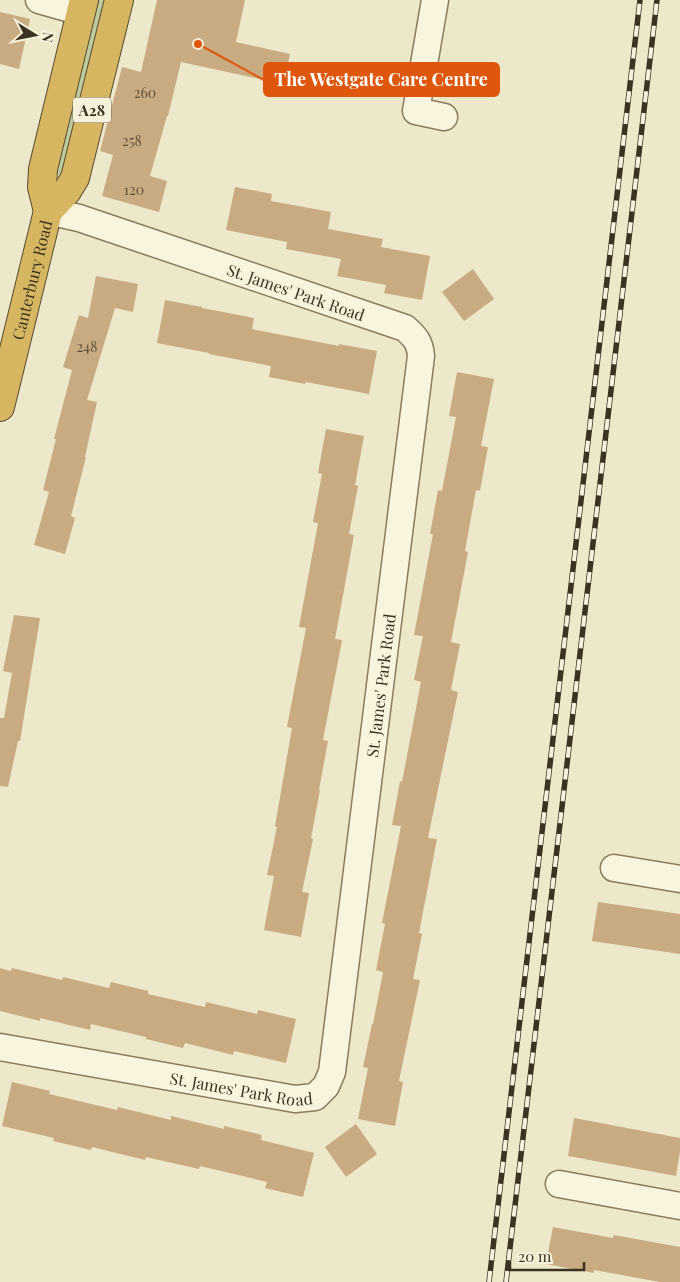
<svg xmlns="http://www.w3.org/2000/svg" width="680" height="1282" font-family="'Playfair Display',serif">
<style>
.green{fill:#becb9e}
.building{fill:#c9ab82}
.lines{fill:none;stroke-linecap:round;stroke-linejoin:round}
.minor-casing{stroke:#897c5f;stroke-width:29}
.highway-casing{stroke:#584a33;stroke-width:30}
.minor{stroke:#f8f4de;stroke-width:26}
.highway{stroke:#d6b661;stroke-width:28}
.rail-casing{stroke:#3b3222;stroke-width:5.5}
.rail{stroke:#f5f1da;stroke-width:4;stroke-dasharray:11;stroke-linecap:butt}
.labels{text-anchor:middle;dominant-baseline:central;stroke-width:4;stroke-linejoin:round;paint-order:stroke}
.number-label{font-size:14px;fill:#5e503a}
.shield{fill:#f5f1da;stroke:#736b59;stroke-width:1}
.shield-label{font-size:15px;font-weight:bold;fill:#3b3222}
.street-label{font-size:16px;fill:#3b3222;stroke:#f5f1da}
.leader{fill:none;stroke:#df570d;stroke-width:2}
.callout-dot{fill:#df570d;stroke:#f5f1da;stroke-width:2}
.callout{fill:#df570d;stroke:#df570d;stroke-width:2}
.callout-label{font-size:18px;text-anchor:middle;font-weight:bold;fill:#fff}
</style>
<rect width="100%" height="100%" fill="#ede8ca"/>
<polygon class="green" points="97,0 107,0 62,175 54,173"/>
<g class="building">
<polygon points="157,0 245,0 236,42 290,54 285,77 278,83 181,62 168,116 167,116 150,176 167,181 159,212 102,196 113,155 100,151 122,67 141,72"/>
<polygon points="0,12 30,19 19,69 0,64"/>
<polygon points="235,187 272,194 271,201 331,212 328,229 383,239 381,247 430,256 422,300 384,293 386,285 337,276 341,259 286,249 287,242 226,230"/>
<polygon points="473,269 494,299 464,321 442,292"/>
<polygon points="96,276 138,284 133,312 115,308 87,400 97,402 85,457 86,457 71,516 75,518 65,554 34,545 49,492 43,490 56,439 54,439 72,370 63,367 79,315 88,318"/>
<polygon points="165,300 202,307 202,308 254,318 252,329 339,346 339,344 377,351 369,394 306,382 305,384 269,377 271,366 209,354 209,353 157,343"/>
<polygon points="457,372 494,379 481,446 488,447 480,491 476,490 465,551 468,552 451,642 460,644 451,690 458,692 428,838 437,839 419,933 422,934 413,979 420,980 399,1081 403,1082 395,1126 358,1119 368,1068 363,1067 372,1024 373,1024 383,972 376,970 385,924 382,923 401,826 392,825 400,781 402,782 421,682 414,680 423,636 414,635 433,534 430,534 438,490 442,491 456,417 449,416"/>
<polygon points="326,429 364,436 355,485 358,486 349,534 354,535 335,639 342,640 323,740 328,741 319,790 320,790 311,838 313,839 302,892 309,893 301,937 264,930 274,876 267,875 277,827 275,826 292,728 287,727 306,628 299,627 318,523 313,522 322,474 318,473"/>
<polygon points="14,615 40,618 20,741 18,741 8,787 0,786 0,718 4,718 12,673 3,671"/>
<polygon points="598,902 680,914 680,954 592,941"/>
<polygon points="0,968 11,971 12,968 62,980 63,977 109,988 111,982 148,991 148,994 205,1007 206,1002 257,1014 258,1010 296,1019 286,1063 234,1051 233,1055 185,1043 183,1048 146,1039 146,1037 91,1024 90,1030 40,1018 40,1021 0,1011"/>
<polygon points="12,1082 50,1091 49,1094 117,1110 118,1107 171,1120 171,1116 224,1129 224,1126 262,1135 261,1140 314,1153 303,1197 265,1188 267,1182 200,1166 199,1169 146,1157 145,1160 92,1147 91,1150 53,1141 54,1138 2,1126"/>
<polygon points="574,1118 680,1138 680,1151 676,1176 568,1156"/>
<polygon points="356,1124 377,1154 346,1177 325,1147"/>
<polygon points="553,1227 613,1238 614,1235 680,1247 680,1282 660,1282 594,1270 594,1273 546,1264"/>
</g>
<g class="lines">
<defs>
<g id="minor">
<polyline points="39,0 81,12"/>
<polyline points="435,0 416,111 444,117"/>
<polyline points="614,868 680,879"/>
<path id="s1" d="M0 1047 295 1099 315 1097 326 1086 332 1072 421 356C420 342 415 337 405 328L79 218 48 211"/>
<polyline points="559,1184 680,1206"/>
</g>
<g id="highway">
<polyline points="48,211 67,191 75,178 119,0"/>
<path id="s2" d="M0 407 48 211 42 187 43 169 84 0"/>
</g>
</defs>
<use href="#minor" class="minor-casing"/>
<use href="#highway" class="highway-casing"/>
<use href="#minor" class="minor"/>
<use href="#highway" class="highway"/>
<defs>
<g id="rail">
<polyline points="489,1282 640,0"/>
<polyline points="506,1282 657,0"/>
</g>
</defs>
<use href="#rail" class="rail-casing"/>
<use href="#rail" class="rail"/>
</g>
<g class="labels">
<g class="number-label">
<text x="145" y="92">260</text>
<text x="132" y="140">258</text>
<text x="134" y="189">120</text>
<text x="87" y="346">248</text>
</g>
<rect class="shield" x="73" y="97.5" width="38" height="25" rx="4"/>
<g class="shield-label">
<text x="92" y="110">A28</text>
</g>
<g class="street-label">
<text stroke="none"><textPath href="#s2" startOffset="131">Canterbury Road</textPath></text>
<text transform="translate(296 292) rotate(19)">St. James' Park Road</text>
<text stroke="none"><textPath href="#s1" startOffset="740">St. James' Park Road</textPath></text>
<text stroke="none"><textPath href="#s1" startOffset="245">St. James' Park Road</textPath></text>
</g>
</g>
<path class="leader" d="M198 44L264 80"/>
<circle class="callout-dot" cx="198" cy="44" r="5"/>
<rect class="callout" x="264" y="63" width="235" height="33" rx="5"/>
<g class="callout-label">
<text x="381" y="86">The Westgate Care Centre</text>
</g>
<g transform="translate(35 35) rotate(100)" stroke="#f5f1da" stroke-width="4" paint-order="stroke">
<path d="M0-4L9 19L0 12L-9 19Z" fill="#3b3222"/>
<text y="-8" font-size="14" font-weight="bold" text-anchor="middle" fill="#3b3222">N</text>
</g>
<path d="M510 1262v8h74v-8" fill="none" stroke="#3b3222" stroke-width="2.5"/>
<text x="518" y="1262" font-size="15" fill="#3b3222" stroke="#f5f1da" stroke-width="4" paint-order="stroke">20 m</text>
</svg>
